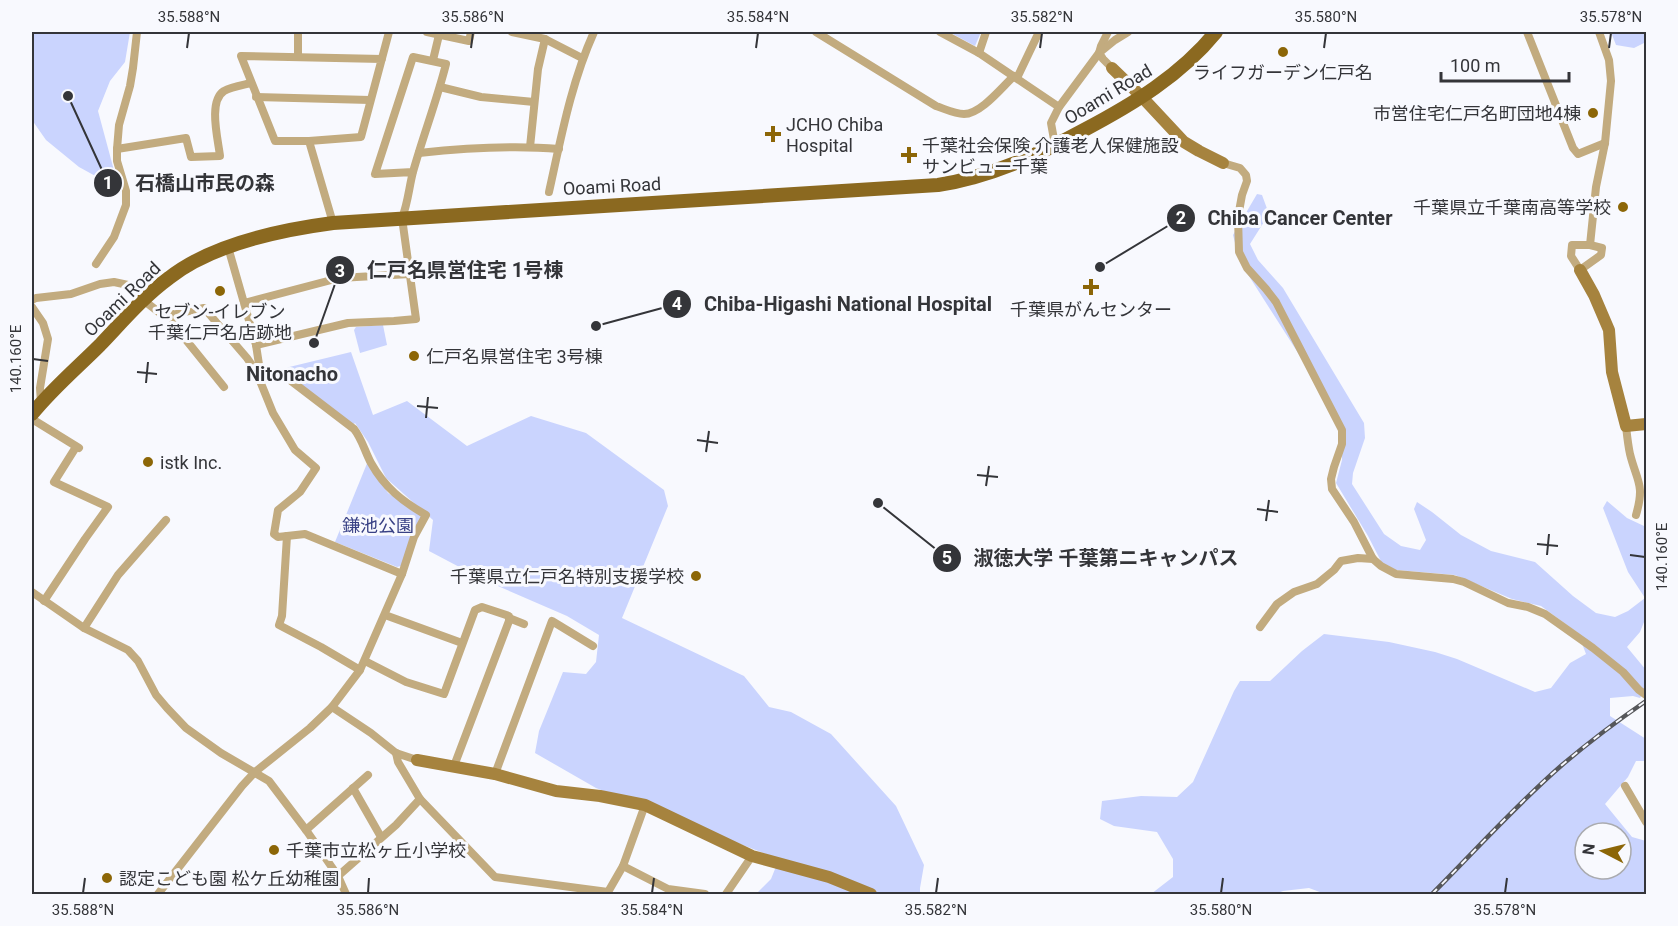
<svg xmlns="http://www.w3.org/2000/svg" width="1678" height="926" font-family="Roboto,'Noto Sans JP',sans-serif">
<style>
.green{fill:#cad4fe;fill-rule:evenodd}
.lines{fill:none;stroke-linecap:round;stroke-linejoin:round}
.street{stroke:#c2ab7f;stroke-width:8}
.secondary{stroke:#a6833e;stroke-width:12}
.primary{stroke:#8b6920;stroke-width:14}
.rail-casing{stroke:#56575b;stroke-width:4.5}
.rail{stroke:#f8f9fe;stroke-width:2;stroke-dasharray:7;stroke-linecap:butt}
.ticks{fill:none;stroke:#343539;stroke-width:2}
.poi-dot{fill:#8c6607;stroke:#f8f9fe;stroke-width:2}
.labels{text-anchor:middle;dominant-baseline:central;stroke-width:6;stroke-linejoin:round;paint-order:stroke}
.poi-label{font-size:18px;fill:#343539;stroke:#f8f9fe;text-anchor:start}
.street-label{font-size:18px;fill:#343539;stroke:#f8f9fe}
.park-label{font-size:18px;fill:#384185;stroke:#f8f9fe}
.neighbourhood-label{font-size:20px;font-weight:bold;fill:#343539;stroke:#f8f9fe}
.leader{fill:none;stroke:#343539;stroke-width:2}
.callout-dot{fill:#343539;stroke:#f8f9fe;stroke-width:2}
.mark-label{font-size:18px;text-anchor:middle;font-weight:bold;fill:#fff}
.callout-label{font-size:20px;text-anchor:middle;font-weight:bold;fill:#343539;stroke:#f8f9fe;stroke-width:6;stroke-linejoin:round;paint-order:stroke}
.neatline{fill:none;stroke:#343539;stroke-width:2}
.ticks-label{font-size:15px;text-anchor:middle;fill:#343539}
</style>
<rect width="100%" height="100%" fill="#f8f9fe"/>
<g class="green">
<polygon points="32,32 130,32 125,62 110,81 98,111 119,189 79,167 46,140 32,120"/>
<polygon points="949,32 981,32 975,46"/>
<polygon points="1611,32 1646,32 1646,42 1634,48 1616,45"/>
<path d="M1257 194 1262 195 1269 214 1250 244 1258 260 1283 288 1364 423 1365 438 1353 473 1352 484 1384 534 1401 546 1420 550 1426 540 1414 509 1417 502 1432 512 1461 535 1491 551 1535 562 1573 596 1596 613 1615 617 1628 611 1645 598 1628 572 1603 508 1607 501 1627 518 1644 526 1646 532V617L1640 632 1627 647 1646 670V690L1640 698 1633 696 1610 698V716L1646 739V761H1636L1628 777 1605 804 1632 837 1646 841V894H1325L1309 888 1283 891 1275 894H1151L1173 877V859L1157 832 1114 826 1100 819 1102 801 1141 796 1177 797 1193 782 1234 691 1240 681H1270L1302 651 1324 634 1389 642 1435 652 1457 659 1535 692 1551 688 1570 663 1586 654 1578 633 1541 606 1512 599 1455 575 1385 569 1368 536 1336 483 1342 460V422L1240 262 1233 235ZM1585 833H1621V869H1585Z"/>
<polygon points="383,325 387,345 360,353 354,330 356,327"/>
<polygon points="351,352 373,415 407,401 467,446 531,416 586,433 664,490 668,506 622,618 744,676 769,707 791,712 831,734 896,806 924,865 920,888 920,894 756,894 771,879 779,859 596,788 535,753 539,731 563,672 586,674 596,662 599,635 567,616 484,580 429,551 433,520 386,478 368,442 355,423 353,425 281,369"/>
<polygon points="368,461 388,493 424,515 401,566 397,567 335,542"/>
</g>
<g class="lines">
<g class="street">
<polyline points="427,32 469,41 471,32"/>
<polyline points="512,32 545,39 582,58"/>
<path d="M816 32 936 106C945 109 955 114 964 114 981 114 1002 87 1014 76"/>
<polyline points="940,32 979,53 1059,107"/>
<polyline points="1108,32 1101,46 1099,53 1103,59 1112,68"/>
<polyline points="1527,32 1573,148 1578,154 1605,143"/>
<polyline points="979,53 986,32"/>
<polyline points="298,57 298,32"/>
<polyline points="382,59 241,56 275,141 309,141 361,137 389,32"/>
<polyline points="433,60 439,35"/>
<polyline points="1017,78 1039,32"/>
<polyline points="440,87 481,97 534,102"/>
<polyline points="256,97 370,100"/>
<polyline points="309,141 333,223"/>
<polyline points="1055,145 1051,123 1059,107 1099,53 1115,40 1128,32"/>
<polyline points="530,147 538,69 545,39"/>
<path d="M117 149 186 138 191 157 220 156C218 139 208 101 224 91 231 87 243 85 251 83"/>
<path d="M419 153C466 148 512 145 559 149"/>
<polyline points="1223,163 1240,168 1246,175 1247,181 1242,195 1238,217 1239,252 1247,268 1266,289 1276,302 1342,430 1342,444 1334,467 1331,479 1332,489 1354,522 1373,559 1381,566 1396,574 1453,579 1464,582 1508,603 1528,607 1545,614 1593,648 1623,672 1639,690 1646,695"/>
<path d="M549 192C561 138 571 83 594 32"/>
<polygon points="1572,245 1590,245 1602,248 1601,255 1580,270 1571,256"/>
<polyline points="1590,245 1596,187 1605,143 1611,81 1609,60 1599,32"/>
<polyline points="228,247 256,345 260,371"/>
<polyline points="96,264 114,237 126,205 126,191 117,161 117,149 119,125 130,86 133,68 137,32"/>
<polyline points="32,300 36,298 71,294 100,284 114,282 128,285 143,300 164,316 204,308 247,358 256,371 273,413 295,450 316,468 300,492 278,510 274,534 278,537 305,534 402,574"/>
<polyline points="244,303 339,278 410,274"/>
<polyline points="32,307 43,323 48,339 40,388 41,403"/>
<polyline points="171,315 178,330 224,387"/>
<path d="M256 345 348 323 394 321 416 319 402 218C408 203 409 187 413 172 423 136 437 100 446 64L413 57 375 174 413 172"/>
<polyline points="32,419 79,448"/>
<path d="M1626 426C1627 435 1628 445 1630 454 1637 482 1645 484 1636 515"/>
<polyline points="287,536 282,616 279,625 321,647 360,670"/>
<polyline points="32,592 84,628 128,650 138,661 156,695 167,708 186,728 221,753 269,781 306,830 338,876 346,894"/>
<polyline points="44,601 85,539 108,507 54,482 76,447"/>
<polyline points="385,615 462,643"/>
<polyline points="509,618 524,624"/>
<polyline points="1260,627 1277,604 1294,592 1317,584 1334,570 1341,561 1358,558 1373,559"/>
<polyline points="84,628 118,575 166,520"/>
<polyline points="365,661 406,682 444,694 475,610 482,607 509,616 509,621 454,766"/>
<polyline points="332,707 371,733 396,753 417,760"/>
<polyline points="396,753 398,762 420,799 495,877 608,892 623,866 645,805"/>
<polyline points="495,774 552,621 593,646"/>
<polyline points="1625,786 1646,822"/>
<polyline points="353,788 381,837"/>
<polyline points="306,830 368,775"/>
<polyline points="623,866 668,889 705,894"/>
<polyline points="338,876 396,825 420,799"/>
<path d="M158 894 242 786 255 772 310 728 332 707 360 670 402 574 414 537 426 515C402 501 385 488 371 463 365 452 362 439 354 429L282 374 256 371"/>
<polyline points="726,894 752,856"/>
</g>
<g class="secondary">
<polyline points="1112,68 1142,97 1184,142 1199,151 1223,163"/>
<polyline points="1580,270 1594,295 1609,330 1612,372 1626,426 1646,424"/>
<polyline points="417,760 495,774 556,791 600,796 645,805 752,856 829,877 871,894"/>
</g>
<path class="primary" d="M32 414C52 389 77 368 100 345 122 322 143 297 169 278 212 244 280 230 333 223L938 185C990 177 1038 155 1084 130 1133 104 1180 76 1216 32"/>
<defs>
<path id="rail" d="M1432 894C1475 851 1516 805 1562 765 1589 742 1617 721 1646 701"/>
</defs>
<use href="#rail" class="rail-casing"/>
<use href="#rail" class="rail"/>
</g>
<path class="ticks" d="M187 48 189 33M471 48 473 33M756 48 758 33M1040 48 1042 33M1324 48 1326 33M1609 48 1611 33M33 359 48 361M137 372 157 374M146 383 148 362M417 406 438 408M426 418 428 397M697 440 718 443M706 452 709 431M977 475 998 477M986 486 989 466M1257 509 1278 512M1266 521 1269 500M1537 544 1558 546M1547 555 1549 534M1630 555 1645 557M83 893 85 878M368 893 369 878M652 893 654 878M936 893 938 878M1221 893 1223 878M1505 893 1507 878"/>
<g class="poi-dot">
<circle cx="1283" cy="52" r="6"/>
<circle cx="1593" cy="113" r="6"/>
<path d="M770 125h6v6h6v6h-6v6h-6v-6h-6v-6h6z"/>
<path d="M906 146h6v6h6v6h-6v6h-6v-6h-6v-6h6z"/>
<circle cx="1623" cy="207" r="6"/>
<path d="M1088 278h6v6h6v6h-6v6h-6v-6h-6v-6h6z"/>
<circle cx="220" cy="291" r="6"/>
<circle cx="414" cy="356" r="6"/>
<circle cx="148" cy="462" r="6"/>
<circle cx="696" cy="576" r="6"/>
<circle cx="274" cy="850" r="6"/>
<circle cx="107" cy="878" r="6"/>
</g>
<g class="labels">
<g class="poi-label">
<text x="1283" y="72" text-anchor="middle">ライフガーデン仁戸名</text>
<text x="1581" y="113" text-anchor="end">市営住宅仁戸名町団地4棟</text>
<text x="786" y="124">JCHO Chiba<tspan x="786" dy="21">Hospital</tspan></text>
<text x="922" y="145">千葉社会保険 介護老人保健施設<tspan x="922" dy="21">サンビュー千葉</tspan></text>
<text x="1611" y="207" text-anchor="end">千葉県立千葉南高等学校</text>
<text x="1091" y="309" text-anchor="middle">千葉県がんセンター</text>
<text x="220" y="311" text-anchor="middle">セブン-イレブン<tspan x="220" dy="21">千葉仁戸名店跡地</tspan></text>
<text x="426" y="356">仁戸名県営住宅 3号棟</text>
<text x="160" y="462">istk Inc.</text>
<text x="684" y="576" text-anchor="end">千葉県立仁戸名特別支援学校</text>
<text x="286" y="850">千葉市立松ヶ丘小学校</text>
<text x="119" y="878">認定こども園 松ケ丘幼稚園</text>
</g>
<g class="street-label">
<text transform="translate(1108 94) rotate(-31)">Ooami Road</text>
<text transform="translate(612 186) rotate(-3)">Ooami Road</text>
<text transform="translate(122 299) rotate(-44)">Ooami Road</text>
</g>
<g class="park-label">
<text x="378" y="525">鎌池公園</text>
</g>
<g class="neighbourhood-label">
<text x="292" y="374">Nitonacho</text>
</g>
</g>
<path class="leader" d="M68 96L108 183M1100 267L1181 218M314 343L340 270M596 326L677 304M878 503L947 558"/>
<g class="callout-dot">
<circle cx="68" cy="96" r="6"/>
<circle cx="1100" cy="267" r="6"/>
<circle cx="314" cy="343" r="6"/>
<circle cx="596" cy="326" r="6"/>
<circle cx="878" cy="503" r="6"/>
<circle cx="108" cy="183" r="15"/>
<circle cx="1181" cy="218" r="15"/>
<circle cx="340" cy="270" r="15"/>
<circle cx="677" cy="304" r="15"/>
<circle cx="947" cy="558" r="15"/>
</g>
<g class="mark-label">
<text x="108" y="189">1</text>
<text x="1181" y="224">2</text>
<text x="340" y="277">3</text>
<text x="677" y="310">4</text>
<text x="947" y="564">5</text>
</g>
<g class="callout-label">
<text x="205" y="190">石橋山市民の森</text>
<text x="1300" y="225">Chiba Cancer Center</text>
<text x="465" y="277">仁戸名県営住宅 1号棟</text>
<text x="848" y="311">Chiba-Higashi National Hospital</text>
<text x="1106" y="565">淑徳大学 千葉第ニキャンパス</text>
</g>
<rect width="1678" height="926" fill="none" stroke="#f8f9fe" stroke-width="66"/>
<g transform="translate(1603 851) rotate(277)"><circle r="28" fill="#f8f9fe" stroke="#aaabaf" stroke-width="1.5"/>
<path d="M0-4.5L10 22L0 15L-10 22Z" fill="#8c6607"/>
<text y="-9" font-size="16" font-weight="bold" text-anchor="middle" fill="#343539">N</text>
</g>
<path d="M1441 72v9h128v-9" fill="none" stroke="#343539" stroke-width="3"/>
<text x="1450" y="72" font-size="18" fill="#343539" stroke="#f8f9fe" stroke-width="4.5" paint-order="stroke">100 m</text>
<rect x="33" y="33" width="1612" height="860" class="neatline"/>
<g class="ticks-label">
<text x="189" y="22">35.588°N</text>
<text x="473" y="22">35.586°N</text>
<text x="758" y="22">35.584°N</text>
<text x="1042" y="22">35.582°N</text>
<text x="1326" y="22">35.580°N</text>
<text x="1611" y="22">35.578°N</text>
<text transform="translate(16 359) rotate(-90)" y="5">140.160°E</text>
<text transform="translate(1662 557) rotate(-90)" y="5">140.160°E</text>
<text x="83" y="915">35.588°N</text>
<text x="368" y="915">35.586°N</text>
<text x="652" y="915">35.584°N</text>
<text x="936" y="915">35.582°N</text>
<text x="1221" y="915">35.580°N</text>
<text x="1505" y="915">35.578°N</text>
</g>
</svg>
